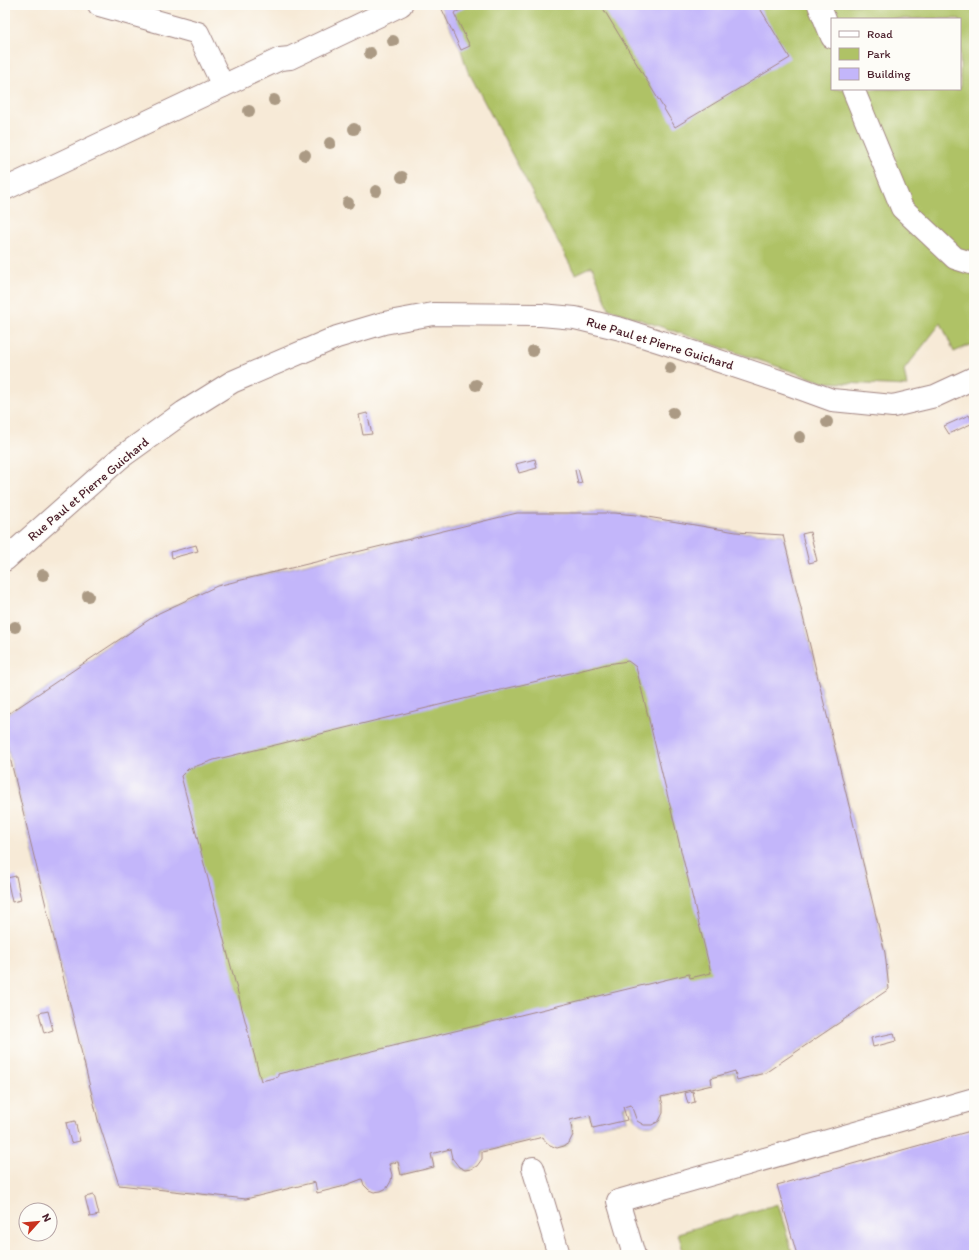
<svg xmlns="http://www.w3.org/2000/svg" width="979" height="1260" font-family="Itim,sans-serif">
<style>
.green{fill:#afc266;stroke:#7c7048;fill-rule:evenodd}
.building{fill:#c3b6fa;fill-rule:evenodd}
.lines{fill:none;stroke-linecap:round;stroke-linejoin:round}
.minor-casing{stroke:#a08481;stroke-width:24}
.minor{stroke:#fff;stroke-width:22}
.tree{fill:#ab9a84}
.labels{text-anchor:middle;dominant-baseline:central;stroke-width:3;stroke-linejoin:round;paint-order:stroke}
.street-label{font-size:13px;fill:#4a1f2b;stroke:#fdfcf7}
</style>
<rect width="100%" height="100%" fill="#fdfcf7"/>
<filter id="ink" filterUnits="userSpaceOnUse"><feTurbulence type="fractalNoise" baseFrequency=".025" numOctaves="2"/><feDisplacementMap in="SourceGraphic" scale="8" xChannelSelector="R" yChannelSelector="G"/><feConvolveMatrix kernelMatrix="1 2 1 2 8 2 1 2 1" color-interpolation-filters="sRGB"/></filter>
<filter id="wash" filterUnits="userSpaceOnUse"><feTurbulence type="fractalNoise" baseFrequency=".012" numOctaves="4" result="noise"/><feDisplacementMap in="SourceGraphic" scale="16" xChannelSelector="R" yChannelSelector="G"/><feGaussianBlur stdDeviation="0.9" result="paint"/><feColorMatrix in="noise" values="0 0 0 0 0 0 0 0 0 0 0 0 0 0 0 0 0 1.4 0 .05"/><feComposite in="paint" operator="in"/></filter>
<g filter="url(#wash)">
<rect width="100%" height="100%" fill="#f7ead7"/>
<g class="green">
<path d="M440 5H974V343L954 352 941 323 904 370 907 386 823 382 609 309 592 266 575 274 467 69 461 50ZM832 19H960V89H832Z"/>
<path d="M517 513H615L636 515 736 532 783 535 885 953 889 989 765 1073 737 1080 734 1072 711 1078 712 1085 661 1097C662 1102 664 1108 663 1113 661 1125 645 1130 637 1120 633 1116 633 1110 631 1105L624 1107 627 1120 593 1128 590 1115 570 1120C572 1125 574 1131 572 1136 569 1153 550 1149 543 1137L483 1152C482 1164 471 1176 458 1167 453 1163 452 1155 450 1149L431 1154 434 1167 401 1175 398 1162 390 1164C390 1170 393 1177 390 1183 387 1191 376 1194 369 1189 365 1187 363 1183 362 1179L341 1187 317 1193 315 1182 246 1199 119 1185 98 1120 5 737V716L159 613 217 586Z"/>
<polygon points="778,1204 793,1255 684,1255 678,1233"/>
</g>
<g id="blocks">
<g class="building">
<polygon points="440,5 466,5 467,7 454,13 470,46 461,50"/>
<polygon points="601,5 758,5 790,58 675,127"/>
<polygon points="367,413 372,434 363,435 359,415"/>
<polygon points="969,415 973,423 949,434 944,426"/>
<polygon points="535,459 537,468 519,473 516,464"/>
<polygon points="578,469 582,483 578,484 575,470"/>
<path d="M517 513H615L636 515 736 532 783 535 885 953 889 989 765 1073 737 1080 735 1071 711 1078 712 1085 661 1097 663 1105V1113L659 1121 652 1125H644L637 1121 635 1116 631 1105 623 1107 627 1120 593 1128 590 1115 570 1120 573 1135 569 1143 564 1146 557 1148 550 1145 546 1142 543 1137 482 1152V1159L477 1166 471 1169 465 1170 459 1167 452 1158 450 1149 431 1154 434 1167 401 1175 398 1162 389 1164 392 1175 391 1181 387 1188 381 1191 374 1192 369 1190 364 1185 362 1179 341 1187 317 1193 315 1182 246 1199 119 1185 98 1120 5 737V716L159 613 217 586ZM628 661 636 667 711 973 690 978 689 974 278 1074V1077L261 1081 181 776 188 769 214 760 607 664Z"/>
<polygon points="810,532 817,561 809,563 802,534"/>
<polygon points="196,545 198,551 172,558 171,552"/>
<polygon points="16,876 21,900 12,902 7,878"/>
<polygon points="48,1011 53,1030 44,1033 39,1013"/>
<polygon points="894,1033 896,1041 873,1047 871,1038"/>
<polygon points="693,1091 695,1102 688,1104 685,1093"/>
<polygon points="75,1121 80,1141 71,1143 66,1123"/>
<polygon points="974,1130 974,1255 797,1255 777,1185"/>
<polygon points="94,1195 99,1215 90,1217 85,1197"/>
</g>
</g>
</g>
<g filter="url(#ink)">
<use href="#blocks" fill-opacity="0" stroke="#a08481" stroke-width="1"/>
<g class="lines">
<defs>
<g id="minor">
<polyline points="99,5 198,33 223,86"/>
<polyline points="819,5 832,37"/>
<polyline points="853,89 902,208 955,258 974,264"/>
<polyline points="5,189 280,59 290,58 401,5"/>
<polyline points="5,560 120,458 184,412 232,382 337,337 384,323 433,314 541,315 575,318 621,329 680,348 788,384 832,400 893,406 935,396 974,378"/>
<polyline points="533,1168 559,1255"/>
<polyline points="634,1255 618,1201 974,1099"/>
</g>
</defs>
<use href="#minor" class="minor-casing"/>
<use href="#minor" class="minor"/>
</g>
<g class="tree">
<circle cx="393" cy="41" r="6"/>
<circle cx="370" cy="53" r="6"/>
<circle cx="274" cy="100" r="6"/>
<circle cx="249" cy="111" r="6"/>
<circle cx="354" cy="129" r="6"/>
<circle cx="330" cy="143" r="6"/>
<circle cx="305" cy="155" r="6"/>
<circle cx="402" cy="177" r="6"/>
<circle cx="376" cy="191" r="6"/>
<circle cx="348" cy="203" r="6"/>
<circle cx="533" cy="351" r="6"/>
<circle cx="670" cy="368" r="6"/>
<circle cx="476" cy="385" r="6"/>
<circle cx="673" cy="413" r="6"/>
<circle cx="827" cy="422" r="6"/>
<circle cx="800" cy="437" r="6"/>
<circle cx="43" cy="575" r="6"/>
<circle cx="88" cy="596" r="6"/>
<circle cx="15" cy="627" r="6"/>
</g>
</g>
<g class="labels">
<g class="street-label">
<text transform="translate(660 343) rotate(17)">Rue Paul et Pierre Guichard</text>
<text transform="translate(88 489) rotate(-40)">Rue Paul et Pierre Guichard</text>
</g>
</g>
<rect width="979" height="1260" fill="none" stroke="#fdfcf7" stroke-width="20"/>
<rect x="831" y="18" width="130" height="72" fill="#fdfcf7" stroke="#b5a4a5"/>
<rect x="839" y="31" width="20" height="6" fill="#ffffff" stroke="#b5a4a5"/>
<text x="867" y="38" font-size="12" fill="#4a1f2b">Road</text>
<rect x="839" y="48" width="20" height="12" fill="#afc266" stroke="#b5a4a5"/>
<text x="867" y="58" font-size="12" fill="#4a1f2b">Park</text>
<rect x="839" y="68" width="20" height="12" fill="#c3b6fa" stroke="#b5a4a5"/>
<text x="867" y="78" font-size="12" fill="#4a1f2b">Building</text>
<g transform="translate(38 1222) rotate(63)"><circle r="19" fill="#fdfcf7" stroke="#b5a4a5"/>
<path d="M0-3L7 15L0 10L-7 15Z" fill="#c8321e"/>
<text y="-6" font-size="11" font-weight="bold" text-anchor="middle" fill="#4a1f2b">N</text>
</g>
</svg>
